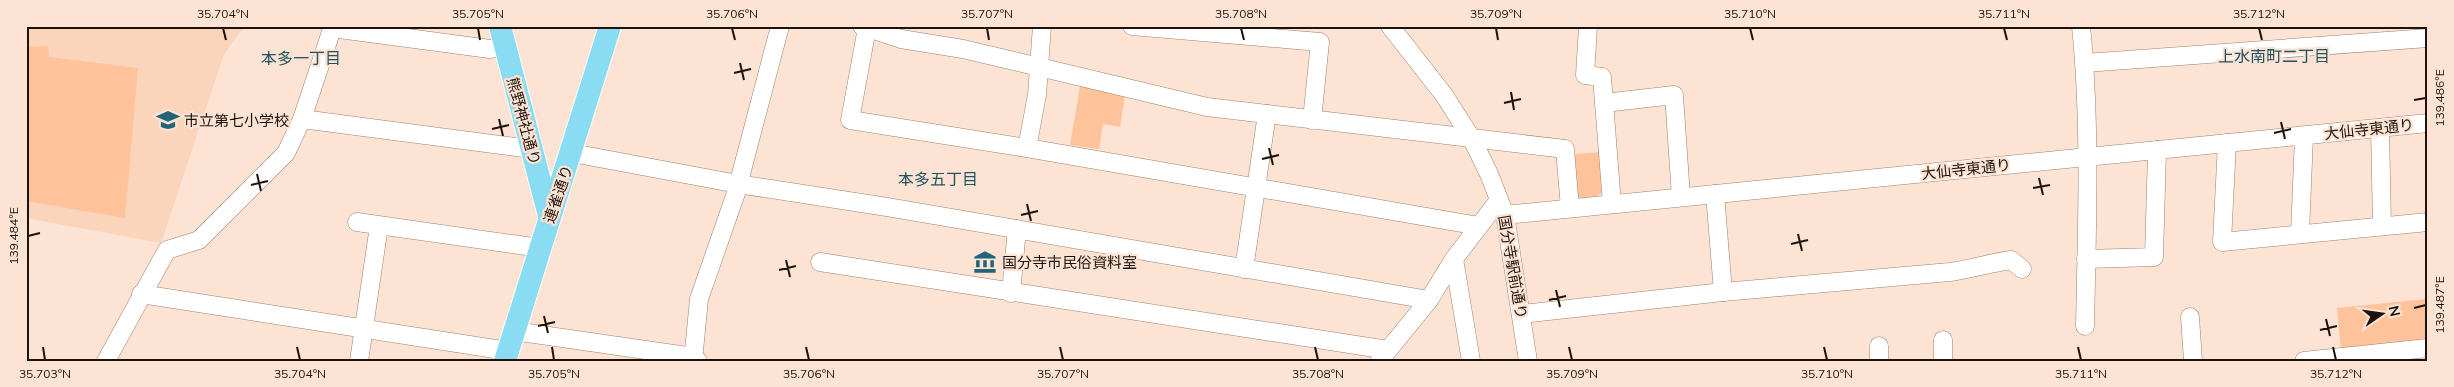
<svg xmlns="http://www.w3.org/2000/svg" width="2454" height="387" font-family="Mulish,'Noto Sans JP',sans-serif">
<style>
.built{fill:#fad4bb}
.green{fill:#ffc39b}
.lines{fill:none;stroke-linecap:round;stroke-linejoin:round}
.minor-casing{stroke:#9e816f;stroke-width:19}
.major-casing{stroke:#fff;stroke-width:24}
.minor{stroke:#fff;stroke-width:18}
.major{stroke:#89dcf1;stroke-width:22}
.ticks{fill:none;stroke:#1e130c;stroke-width:2}
.labels{text-anchor:middle;dominant-baseline:central;stroke-width:4.5;stroke-linejoin:round;paint-order:stroke}
.poi-label{font-size:15px;fill:#1e130c;stroke:#fde3d3;text-anchor:start}
.street-label{font-size:15px;fill:#1e130c;stroke:#fde3d3}
.neighbourhood-label{font-size:16px;fill:#1f5362;stroke:#fde3d3}
.neatline{fill:none;stroke:#1e130c;stroke-width:2}
.ticks-label{font-size:12px;text-anchor:middle;fill:#1e130c}
</style>
<rect width="100%" height="100%" fill="#fde3d3"/>
<polygon class="built" points="26,26 244,26 223,56 161,243 26,218"/>
<g class="green">
<polygon points="48,46 49,57 138,68 125,218 26,201 26,47"/>
<polygon points="1080,86 1125,95 1120,127 1103,124 1099,149 1070,145"/>
<polygon points="1602,152 1604,190 1597,197 1578,199 1574,193 1572,154"/>
<polygon points="2426,299 2428,342 2341,350 2337,308"/>
</g>
<g class="lines">
<defs>
<g id="minor">
<polyline points="862,26 901,39 963,49 1207,107 1565,149 1570,208"/>
<polyline points="1132,26 1320,42 1312,120"/>
<polyline points="1390,26 1444,95 1472,139 1489,174 1505,215 1528,361"/>
<polyline points="1588,26 1585,75 1602,77 1612,204"/>
<path d="M2081 26C2091 126 2087 226 2085 326"/>
<polyline points="332,28 490,49 505,46"/>
<polyline points="867,28 850,120 1027,148 1479,226"/>
<polyline points="2085,63 2428,38"/>
<polyline points="1604,103 1674,95 1681,197"/>
<polyline points="302,119 531,149"/>
<polyline points="2380,128 2382,226"/>
<polyline points="2227,143 2222,242 2428,222"/>
<polyline points="1027,148 1037,95 1042,26"/>
<polyline points="572,153 738,184 887,207 1429,300"/>
<polyline points="1715,194 1723,292"/>
<polyline points="1505,215 2428,123"/>
<polyline points="357,222 540,248"/>
<polyline points="2300,234 2304,136"/>
<polyline points="1454,259 1471,361"/>
<polyline points="2086,259 2154,257 2157,150"/>
<polyline points="820,262 1388,350"/>
<polyline points="1244,269 1267,114"/>
<polyline points="1011,293 1017,229"/>
<polyline points="141,294 508,351"/>
<path d="M1522 314 1723 292 1950 272C1971 269 1990 263 2011 260L2022 269"/>
<polyline points="2190,317 2193,361"/>
<polyline points="514,331 694,357 698,361"/>
<polyline points="1943,340 1943,361"/>
<polyline points="1879,346 1879,361"/>
<polyline points="1380,360 1429,300 1454,259 1499,200"/>
<polyline points="106,361 167,250 199,240 286,153 302,119 333,26"/>
<polyline points="359,361 379,226"/>
<polyline points="693,361 699,299 736,193 780,26"/>
<polyline points="2304,361 2428,348"/>
</g>
<g id="major">
<polyline points="500,26 549,216"/>
<polyline points="505,361 610,26"/>
</g>
</defs>
<use href="#minor" class="minor-casing"/>
<use href="#major" class="major-casing"/>
<use href="#minor" class="minor"/>
<use href="#major" class="major"/>
</g>
<path class="ticks" d="M223 28 226 40M478 28 480 40M732 28 735 40M987 28 989 40M1241 28 1244 40M1496 28 1498 40M1750 28 1753 40M2004 28 2007 40M2259 28 2262 40M740 63 744 80M734 73 751 69M1511 92 1514 110M2414 100 2426 98M1504 103 1521 99M499 119 503 136M2281 122 2285 139M492 129 509 125M2274 133 2291 129M1269 148 1273 165M1262 159 1279 155M257 174 261 191M2039 178 2043 195M251 185 268 181M2033 188 2050 185M1027 204 1031 221M1021 215 1038 211M1798 234 1802 251M28 236 40 233M1791 244 1808 240M786 260 790 277M779 270 796 266M1556 290 1560 307M1549 300 1566 296M2414 308 2426 305M544 316 548 333M2326 319 2330 336M538 326 555 322M2320 330 2337 326M43 347 45 360M297 347 300 360M552 347 554 360M806 347 809 360M1060 347 1063 360M1315 347 1318 360M1569 347 1572 360M1824 347 1827 360M2078 347 2081 360M2333 347 2336 360"/>
<defs>
<symbol id="school-bare" viewBox="-9 -9 18 18"><path d="M0-5L7-2L0 1L-7-2ZM-4 1L0 2.5L4 1V4Q0 6-4 4Z" fill="#226578" stroke="#fde3d3" stroke-width="2.5" paint-order="stroke"/></symbol>
<symbol id="museum-bare" viewBox="-9 -9 18 18"><path d="M0-6L6-3V-2H-6V-3ZM-5-1h2V3h-2ZM-1-1h2V3h-2ZM3-1h2V3H3ZM-6 4H6V6H-6Z" fill="#226578" stroke="#fde3d3" stroke-width="2.5" paint-order="stroke"/></symbol>
</defs>
<g fill-rule="evenodd">
<use href="#school-bare" x="152" y="104" width="32" height="32"/>
<use href="#museum-bare" x="969" y="246" width="32" height="32"/>
</g>
<g class="labels">
<g class="poi-label">
<text x="184" y="120">市立第七小学校</text>
<text x="1002" y="262">国分寺市民俗資料室</text>
</g>
<g class="street-label">
<text transform="translate(524 121) rotate(75)">熊野神社通り</text>
<text transform="translate(2369 129) rotate(-6)">大仙寺東通り</text>
<text transform="translate(1966 169) rotate(-6)">大仙寺東通り</text>
<text transform="translate(558 194) rotate(-71)">連雀通り</text>
<text transform="translate(1513 267) rotate(80)">国分寺駅前通り</text>
</g>
<g class="neighbourhood-label">
<text x="2274" y="56">上水南町二丁目</text>
<text x="301" y="58">本多一丁目</text>
<text x="938" y="179">本多五丁目</text>
</g>
</g>
<rect width="2454" height="387" fill="none" stroke="#fde3d3" stroke-width="55"/>
<g transform="translate(2382 314) rotate(77)" stroke="#fde3d3" stroke-width="4" paint-order="stroke">
<path d="M0-4L9 19L0 12L-9 19Z" fill="#1e130c"/>
<text y="-8" font-size="14" font-weight="bold" text-anchor="middle" fill="#1e130c">N</text>
</g>
<rect x="28" y="28" width="2398" height="332" class="neatline"/>
<g class="ticks-label">
<text x="223" y="18">35.704°N</text>
<text x="478" y="18">35.705°N</text>
<text x="732" y="18">35.706°N</text>
<text x="987" y="18">35.707°N</text>
<text x="1241" y="18">35.708°N</text>
<text x="1496" y="18">35.709°N</text>
<text x="1750" y="18">35.710°N</text>
<text x="2004" y="18">35.711°N</text>
<text x="2259" y="18">35.712°N</text>
<text transform="translate(2440 98) rotate(-90)" y="4">139.486°E</text>
<text transform="translate(14 236) rotate(-90)" y="4">139.484°E</text>
<text transform="translate(2440 305) rotate(-90)" y="4">139.487°E</text>
<text x="45" y="378">35.703°N</text>
<text x="300" y="378">35.704°N</text>
<text x="554" y="378">35.705°N</text>
<text x="809" y="378">35.706°N</text>
<text x="1063" y="378">35.707°N</text>
<text x="1318" y="378">35.708°N</text>
<text x="1572" y="378">35.709°N</text>
<text x="1827" y="378">35.710°N</text>
<text x="2081" y="378">35.711°N</text>
<text x="2336" y="378">35.712°N</text>
</g>
</svg>
